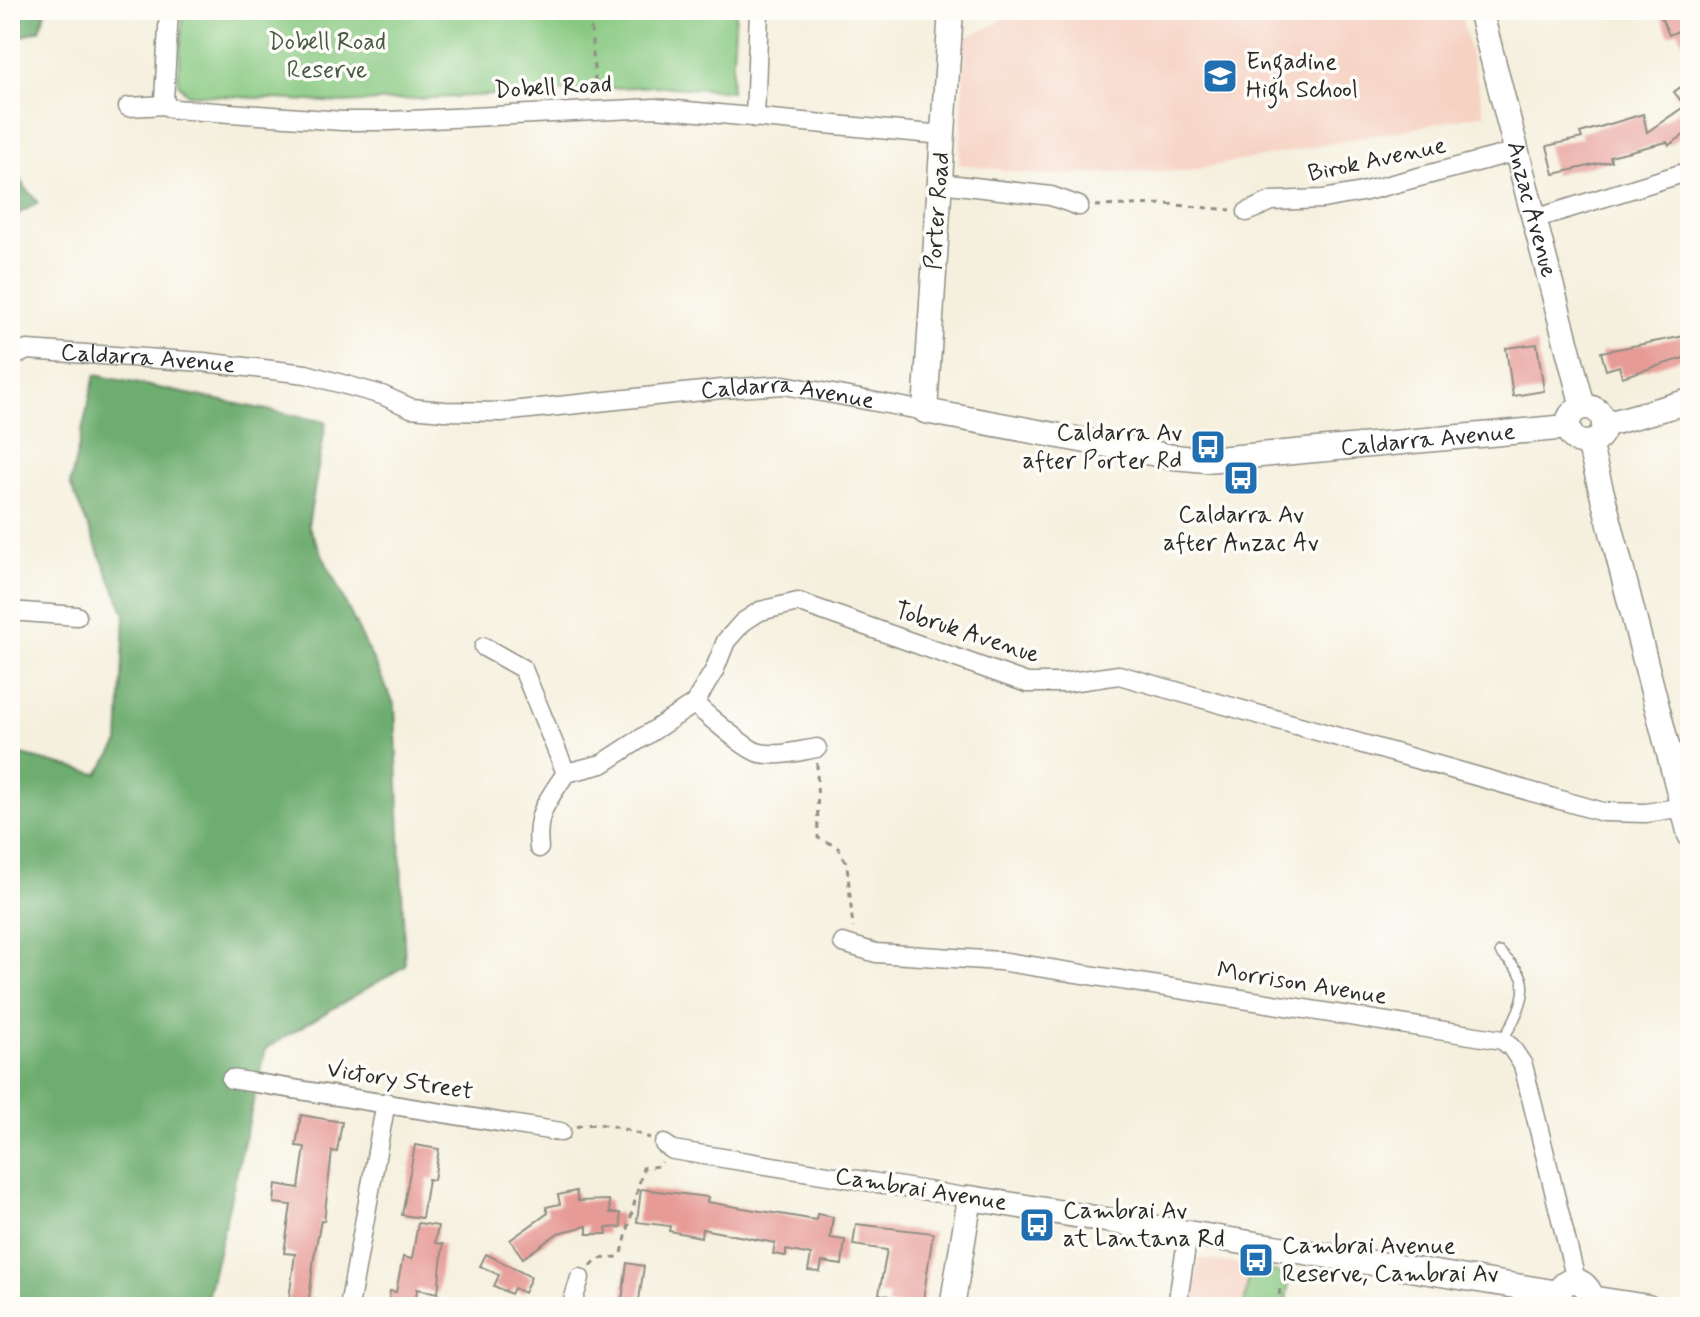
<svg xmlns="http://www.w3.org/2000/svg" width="1700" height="1317" font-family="Mynerve,sans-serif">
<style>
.built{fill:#f6d2c3}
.green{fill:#88c981;stroke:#5a7a56;stroke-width:2}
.forest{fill:#6ead6f;stroke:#4c6c4d;stroke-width:2}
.building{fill:#e79b97}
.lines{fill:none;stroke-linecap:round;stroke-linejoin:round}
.service-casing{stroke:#908e84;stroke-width:12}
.minor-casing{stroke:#908e84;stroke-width:21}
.tertiary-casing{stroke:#908e84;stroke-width:27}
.path{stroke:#908e84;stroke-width:3;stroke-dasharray:6 6;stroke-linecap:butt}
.service{stroke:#fff;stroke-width:9}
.minor{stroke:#fff;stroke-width:18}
.tertiary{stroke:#fff;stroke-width:24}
.labels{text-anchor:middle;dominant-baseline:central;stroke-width:7;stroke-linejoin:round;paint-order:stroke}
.park-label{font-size:24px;fill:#475a45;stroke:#fdfcf7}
.poi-label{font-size:24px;fill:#2b2b2b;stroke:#fdfcf7;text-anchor:start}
.street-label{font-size:24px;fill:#2b2b2b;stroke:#fdfcf7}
</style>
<rect width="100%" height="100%" fill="#fdfcf7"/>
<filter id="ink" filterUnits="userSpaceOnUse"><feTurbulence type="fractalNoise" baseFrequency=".0125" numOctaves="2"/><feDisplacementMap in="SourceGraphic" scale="16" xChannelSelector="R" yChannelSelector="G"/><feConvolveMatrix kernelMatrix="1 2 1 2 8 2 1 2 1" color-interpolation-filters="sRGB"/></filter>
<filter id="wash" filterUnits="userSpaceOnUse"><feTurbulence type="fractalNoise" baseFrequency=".006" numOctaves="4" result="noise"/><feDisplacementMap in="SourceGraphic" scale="32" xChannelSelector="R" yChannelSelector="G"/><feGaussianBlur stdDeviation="1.8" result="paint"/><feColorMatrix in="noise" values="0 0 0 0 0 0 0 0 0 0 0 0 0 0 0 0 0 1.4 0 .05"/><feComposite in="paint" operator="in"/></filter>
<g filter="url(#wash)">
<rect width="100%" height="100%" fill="#f5f0de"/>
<g class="built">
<polygon points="1010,10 1460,10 1485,114 1188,171 1038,175 959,164 966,38 995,25"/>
<polygon points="1199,1258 1250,1266 1244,1307 1192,1307"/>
</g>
<g class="green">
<polygon points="183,10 736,10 731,91 656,86 343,103 187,94 178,83"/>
<polygon points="1250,1266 1290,1275 1285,1307 1244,1307"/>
</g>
<g class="forest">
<polygon points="10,10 46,10 40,30 10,40"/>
<polygon points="10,168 38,203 10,218"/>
<polygon points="95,375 326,422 308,525 395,706 405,966 266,1048 205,1307 10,1307 10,752 98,774 119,743 125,614 70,484"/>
</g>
<g id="blocks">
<g class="building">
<polygon points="1658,10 1685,10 1690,22 1690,57 1678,31 1669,35"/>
<polygon points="1690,80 1690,131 1669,145 1667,142 1610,156 1611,161 1554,174 1547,146 1582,138 1580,133 1643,114 1647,132 1685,106 1674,92"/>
<polygon points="1690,335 1690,356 1622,377 1619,366 1606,370 1601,352"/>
<polygon points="1537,344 1544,391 1513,396 1506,348"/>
<polygon points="301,1115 342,1122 337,1152 332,1151 324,1221 321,1220 314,1257 308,1307 288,1307 295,1254 284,1253 291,1205 274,1203 276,1184 299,1188 305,1147 296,1146"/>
<polygon points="415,1145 439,1149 434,1180 428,1179 422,1218 402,1215"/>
<polygon points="641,1189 708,1197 707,1202 816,1220 817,1214 833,1217 830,1238 845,1240 842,1265 822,1262 820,1272 808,1271 811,1255 786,1250 786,1256 773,1254 775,1243 702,1229 701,1237 669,1231 670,1226 637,1222"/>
<polygon points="576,1191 578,1201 609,1200 610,1213 620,1213 621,1227 606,1228 607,1234 587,1234 587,1226 558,1233 523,1258 510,1240 548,1213 546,1207 560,1204 558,1195"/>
<polygon points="418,1223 438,1226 435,1243 443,1244 438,1293 417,1289 415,1307 388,1307 390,1291 396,1292 403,1257 412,1259"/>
<polygon points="856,1224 933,1233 922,1307 887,1305 889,1296 879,1294 887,1250 853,1245"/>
<polygon points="486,1254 531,1277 524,1293 514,1288 511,1294 494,1286 499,1275 480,1266"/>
<polygon points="627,1263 644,1266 638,1307 621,1307"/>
</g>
</g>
</g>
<g filter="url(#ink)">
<use href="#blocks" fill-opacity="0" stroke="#908e84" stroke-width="2"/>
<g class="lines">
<defs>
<g id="service">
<polyline points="954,11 982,10"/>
<path d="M1500 952C1507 960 1519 969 1522 978 1529 995 1512 1026 1502 1040"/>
</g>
<g id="minor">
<polyline points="169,10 164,100 168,107 174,109 342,121 389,121 655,108 943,135"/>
<polyline points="128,107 166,105"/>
<polyline points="755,118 759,10"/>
<polyline points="940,183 1051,196 1079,206"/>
<polyline points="1247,212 1272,201 1323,199 1362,192 1518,151"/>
<polyline points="1534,219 1690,171"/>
<path id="s1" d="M10 358 27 350 203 362 306 374 382 395 411 408 444 411 501 412 722 389 784 385 925 411"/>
<polyline points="10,611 77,616"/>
<polyline points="484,647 523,669 566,773"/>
<path d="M694 704C707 714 747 751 760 753 779 757 799 751 817 748"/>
<path d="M539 848C535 814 547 801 566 773L602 764 694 704 714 671 726 641 743 622 760 611 798 602 1027 683H1063L1119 675 1603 812 1646 813 1683 807"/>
<polyline points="843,943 876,953 1000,961 1502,1040 1511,1047 1523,1065 1576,1280"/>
<polyline points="231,1079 561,1132"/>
<polyline points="664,1144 673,1150 970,1198"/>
<polyline points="349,1307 386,1102"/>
<polyline points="571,1307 580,1278"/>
<polyline points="1177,1307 1188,1233"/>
</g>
<g id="tertiary">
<path id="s2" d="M951 10 925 411 1173 457 1206 460 1568 427"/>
<path id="s3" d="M1480 10 1583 407"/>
<circle cx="1586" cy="425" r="18"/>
<polyline points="1604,425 1690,401"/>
<polyline points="1589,443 1690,835"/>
<polyline points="1590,1298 1648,1307"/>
<path d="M1562 1306C1551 1283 1579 1270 1590 1293L1586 1307"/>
<polyline points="952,1307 970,1198 1559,1293"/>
</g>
</defs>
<use href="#service" class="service-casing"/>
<use href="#minor" class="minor-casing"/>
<use href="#tertiary" class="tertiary-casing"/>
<g class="path">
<polyline points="596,94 591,29 597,10"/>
<polyline points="1095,206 1166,204 1231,210"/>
<polyline points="817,763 818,838 838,847 847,864 853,928"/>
<path d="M576 1127C599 1119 628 1130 650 1138"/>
<polyline points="591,1266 597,1259 618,1257 622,1253 643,1168 659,1166 662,1162"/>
<polyline points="1278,1307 1280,1288 1287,1271"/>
</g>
<use href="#service" class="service"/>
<use href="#minor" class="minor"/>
<use href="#tertiary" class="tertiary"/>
</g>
</g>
<defs>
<symbol id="school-square" viewBox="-11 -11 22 22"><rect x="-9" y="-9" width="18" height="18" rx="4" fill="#1f6fb2" stroke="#fdfcf7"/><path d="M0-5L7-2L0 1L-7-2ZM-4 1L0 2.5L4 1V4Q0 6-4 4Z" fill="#fff"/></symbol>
<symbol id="bus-square" viewBox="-11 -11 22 22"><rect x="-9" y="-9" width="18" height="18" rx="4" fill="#1f6fb2" stroke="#fdfcf7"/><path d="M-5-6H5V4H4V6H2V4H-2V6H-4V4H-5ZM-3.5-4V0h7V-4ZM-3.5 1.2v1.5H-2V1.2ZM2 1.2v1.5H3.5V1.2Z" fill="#fff"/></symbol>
</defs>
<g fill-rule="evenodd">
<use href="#school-square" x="1200" y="56" width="40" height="40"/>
<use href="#bus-square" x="1188" y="427" width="40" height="40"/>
<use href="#bus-square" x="1221" y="458" width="40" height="40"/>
<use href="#bus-square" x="1017" y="1205" width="40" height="40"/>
<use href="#bus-square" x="1236" y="1240" width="40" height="40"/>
</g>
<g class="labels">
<g class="park-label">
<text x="327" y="42">Dobell Road<tspan x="327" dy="28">Reserve</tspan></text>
</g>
<g class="poi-label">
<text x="1246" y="62">Engadine<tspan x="1246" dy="28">High School</tspan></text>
<text x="1182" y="433" text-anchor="end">Caldarra Av<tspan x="1182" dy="28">after Porter Rd</tspan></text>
<text x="1241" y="515" text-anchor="middle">Caldarra Av<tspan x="1241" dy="28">after Anzac Av</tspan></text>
<text x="1063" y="1211">Cambrai Av<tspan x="1063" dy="28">at Lantana Rd</tspan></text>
<text x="1282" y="1246">Cambrai Avenue<tspan x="1282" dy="28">Reserve, Cambrai Av</tspan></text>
</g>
<g class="street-label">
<text transform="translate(553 88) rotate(-3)">Dobell Road</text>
<text transform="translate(1377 160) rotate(-12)">Birok Avenue</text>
<text stroke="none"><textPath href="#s3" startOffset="206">Anzac Avenue</textPath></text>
<text transform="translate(938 211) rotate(-86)">Porter Road</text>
<text stroke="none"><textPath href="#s1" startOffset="140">Caldarra Avenue</textPath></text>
<text stroke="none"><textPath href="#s1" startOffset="788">Caldarra Avenue</textPath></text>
<text stroke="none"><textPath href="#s2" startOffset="910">Caldarra Avenue</textPath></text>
<text transform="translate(967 633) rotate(18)">Tobruk Avenue</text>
<text transform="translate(1302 984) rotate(9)">Morrison Avenue</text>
<text transform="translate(400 1081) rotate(9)">Victory Street</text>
<text transform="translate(921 1190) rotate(9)">Cambrai Avenue</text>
</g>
</g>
<rect width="1700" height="1317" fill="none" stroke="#fdfcf7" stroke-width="40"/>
</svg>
